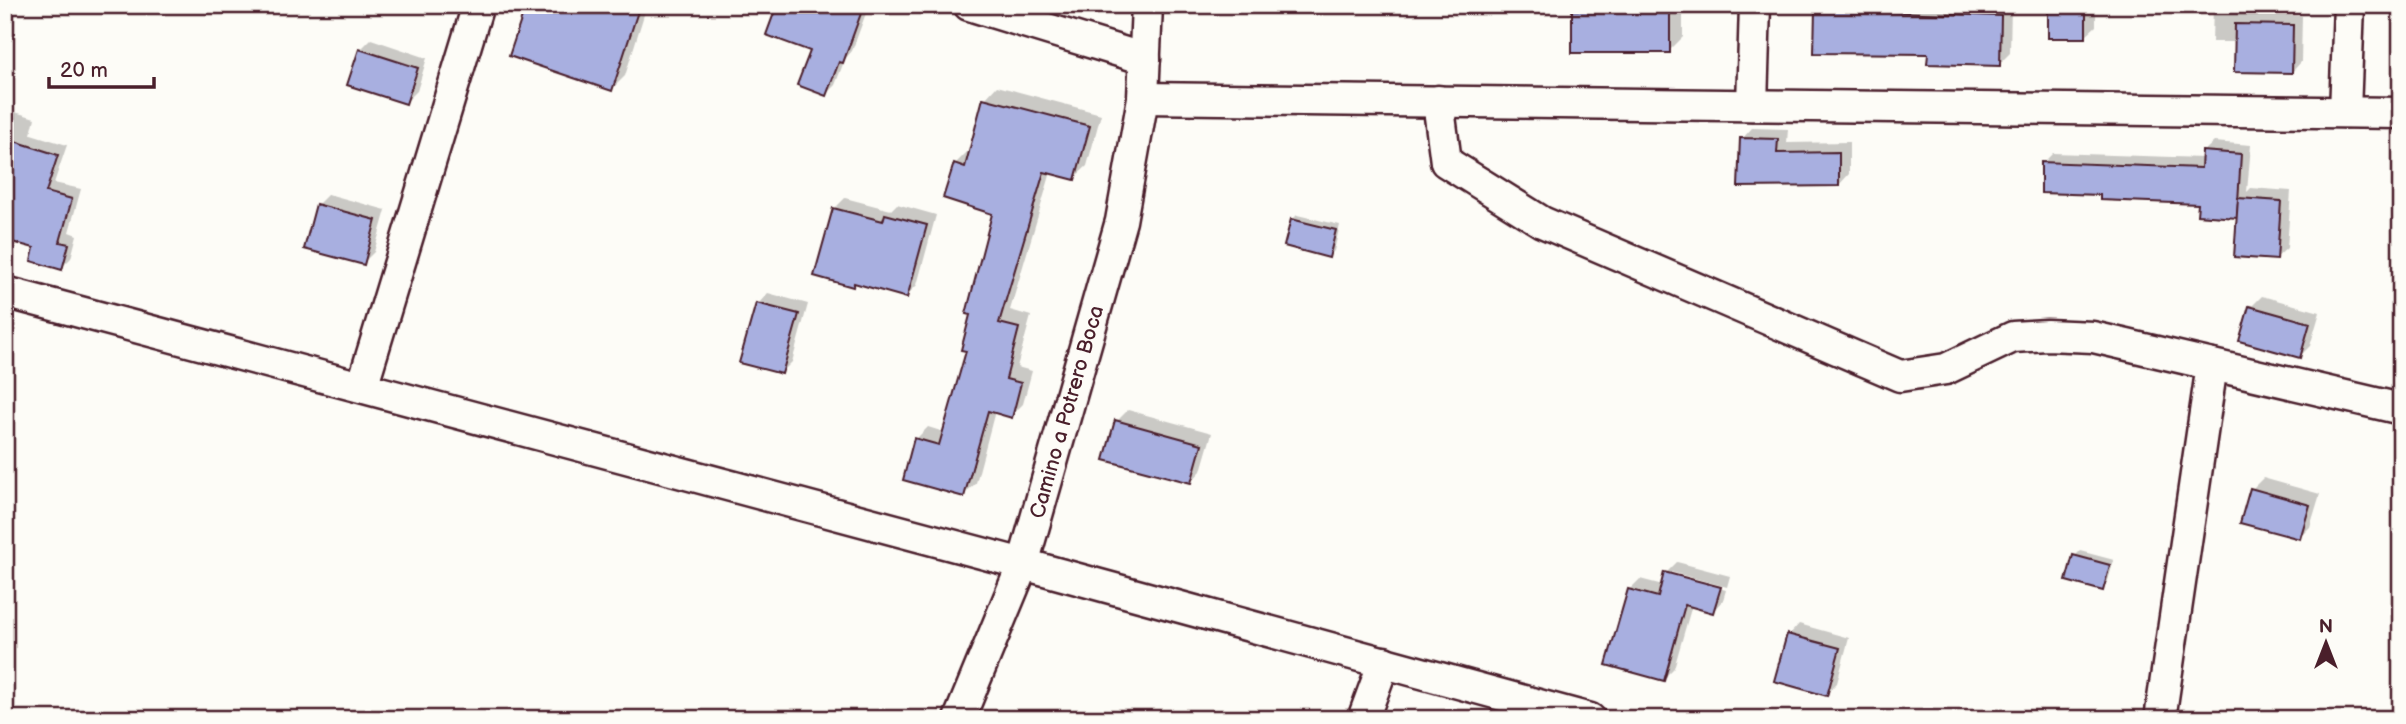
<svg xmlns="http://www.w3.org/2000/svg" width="2406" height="724" font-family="'Balsamiq Sans',sans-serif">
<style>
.shadow{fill:#0003}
.building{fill:#a8afe0;stroke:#4a1f2b;stroke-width:2}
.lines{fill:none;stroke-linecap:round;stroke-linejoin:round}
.minor-casing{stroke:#4a1f2b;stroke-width:35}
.minor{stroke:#fdfcf7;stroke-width:30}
.labels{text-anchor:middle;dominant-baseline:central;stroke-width:7;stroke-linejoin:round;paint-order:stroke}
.street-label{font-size:21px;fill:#4a1f2b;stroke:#fdfcf7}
</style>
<rect width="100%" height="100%" fill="#fdfcf7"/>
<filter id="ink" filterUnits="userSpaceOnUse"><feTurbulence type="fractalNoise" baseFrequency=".0143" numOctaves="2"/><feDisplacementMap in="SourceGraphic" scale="14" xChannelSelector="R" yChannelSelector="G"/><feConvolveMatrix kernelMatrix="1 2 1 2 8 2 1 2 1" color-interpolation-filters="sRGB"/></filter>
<g filter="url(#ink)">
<g class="shadow">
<polygon points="528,5 647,5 625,76 612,89"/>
<polygon points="779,5 869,5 852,51 845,59 835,85 826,94 812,50"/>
<polygon points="1580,5 1720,5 1717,8 1683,8 1683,37 1669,51 1574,11"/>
<polygon points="1817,5 2011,6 2010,53 1999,64 1929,53 1816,51"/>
<polygon points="2050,5 2096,5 2096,26 2085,36"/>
<polygon points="2213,5 2270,5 2269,15 2302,16 2301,62 2292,72 2236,42 2212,42"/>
<polygon points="371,39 427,58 417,91 406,102 360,50"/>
<polygon points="997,86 1101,114 1087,166 1074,178 1051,172 1010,310 1031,316 1017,367 1032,371 1023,404 1011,416 995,411 976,483 963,495 916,439 928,427 944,432 968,350 994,213 955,164 967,152 970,153 985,99"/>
<polygon points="5,109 35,118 31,134 67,145 54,183 81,189 69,232 77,235 71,258 61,268 36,247 5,239"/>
<polygon points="1752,128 1788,129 1787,143 1849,142 1849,174 1839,185 1742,139"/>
<polygon points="2214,142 2251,145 2247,192 2251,188 2291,191 2287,248 2276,258 2239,216 2200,203 2102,193 2043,163 2053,153 2203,158 2204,151"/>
<polygon points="328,194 386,210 374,252 363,263 317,205"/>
<polygon points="845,198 891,210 897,204 936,215 917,285 906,296 856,282 852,285 834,209"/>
<polygon points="2400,206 2401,206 2401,259 2397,259"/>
<polygon points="1297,215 1340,225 1334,251 1329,256 1292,220"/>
<polygon points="768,293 808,304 792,362 781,373 758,304"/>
<polygon points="2262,296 2320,312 2310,346 2300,356 2251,307"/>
<polygon points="1128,410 1212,433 1201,471 1191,482 1117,421"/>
<polygon points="2263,478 2320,494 2310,527 2300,537 2252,489"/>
<polygon points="2080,551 2114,560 2107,584 2102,589 2075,556"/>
<polygon points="1677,562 1730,576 1727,587 1671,572 1671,575 1726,590 1723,600 1713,611 1692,605 1674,668 1663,679 1629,590 1640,579 1663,585 1666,573"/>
<polygon points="1799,624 1849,638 1837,683 1826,694 1789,635"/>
</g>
<g class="building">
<polygon points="526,5 640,5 612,91 509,56"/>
<polygon points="777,5 864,5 843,63 839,62 826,96 797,85 810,51 766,35"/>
<polygon points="1604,5 1670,5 1670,53 1572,53 1572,10 1604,10"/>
<rect x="2048" y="5" width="38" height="33"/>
<polygon points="1815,9 2001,16 2000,66 1927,64 1928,54 1814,53"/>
<polygon points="2235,24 2293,25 2292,73 2234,72"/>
<polygon points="359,49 418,68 406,104 347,85"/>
<polygon points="983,98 1090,126 1075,180 1044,172 999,323 1019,328 1006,379 1021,383 1012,418 988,411 964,497 903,480 914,438 939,445 966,351 961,350 970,315 966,314 992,214 943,198 954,163 965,167"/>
<polygon points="5,138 58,155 46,192 72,199 60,242 69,244 62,270 31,261 34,248 5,240"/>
<polygon points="1740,138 1778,139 1777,153 1839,152 1839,186 1738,187"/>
<polygon points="2202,151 2241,154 2237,218 2197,215 2198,204 2100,200 2100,195 2041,193 2041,162 2201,168"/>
<polygon points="2238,198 2281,201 2277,260 2234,257"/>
<polygon points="316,204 376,220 364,265 304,249"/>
<polygon points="833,208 883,221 885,214 927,225 907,298 854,283 853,287 814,276"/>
<polygon points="1291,219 1336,230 1329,258 1284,246"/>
<polygon points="756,303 799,314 782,374 739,363"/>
<polygon points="2249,306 2310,323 2300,358 2239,341"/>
<polygon points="1115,420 1202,444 1191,483 1104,460"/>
<polygon points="2250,488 2310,505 2300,539 2240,523"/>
<polygon points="2073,555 2110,565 2103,591 2066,581"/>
<polygon points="1664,572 1721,587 1713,613 1685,605 1664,681 1606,665 1628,589 1658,597"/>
<polygon points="1787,634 1840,648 1827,696 1774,681"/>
</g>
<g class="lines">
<defs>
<g id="minor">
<polyline points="969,5 1145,59"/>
<polyline points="1143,98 2401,113"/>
<polyline points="1438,101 1446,162 1542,222 1900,376 1946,369 2013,337 2047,335 2093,337 2401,409"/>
<polyline points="1752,105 1755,5"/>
<polyline points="2345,112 2349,5"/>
<polyline points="5,292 1023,564 1590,719"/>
<polyline points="362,387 478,5"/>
<path id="s1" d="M959 719 1023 564 1121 221 1143 98 1147 5"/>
<polyline points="1363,719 1384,662"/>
<polyline points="2160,719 2212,365"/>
</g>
</defs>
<use href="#minor" class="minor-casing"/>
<use href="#minor" class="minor"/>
</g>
</g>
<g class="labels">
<g class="street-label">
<text stroke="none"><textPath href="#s1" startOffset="326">Camino a Potrero Boca</textPath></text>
</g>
</g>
<rect width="2406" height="724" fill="none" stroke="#fdfcf7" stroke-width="28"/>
<rect x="14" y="14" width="2378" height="696" fill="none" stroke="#4a1f2b" stroke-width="2.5" filter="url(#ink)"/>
<g transform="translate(2326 643)" stroke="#fdfcf7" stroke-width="5" paint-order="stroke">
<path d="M0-5L12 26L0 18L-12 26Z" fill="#4a1f2b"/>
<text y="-10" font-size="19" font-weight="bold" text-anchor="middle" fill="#4a1f2b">N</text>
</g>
<path d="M49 77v10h105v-10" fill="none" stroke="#4a1f2b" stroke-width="3.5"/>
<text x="60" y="77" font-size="21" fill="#4a1f2b" stroke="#fdfcf7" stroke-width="5" paint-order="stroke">20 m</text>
</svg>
